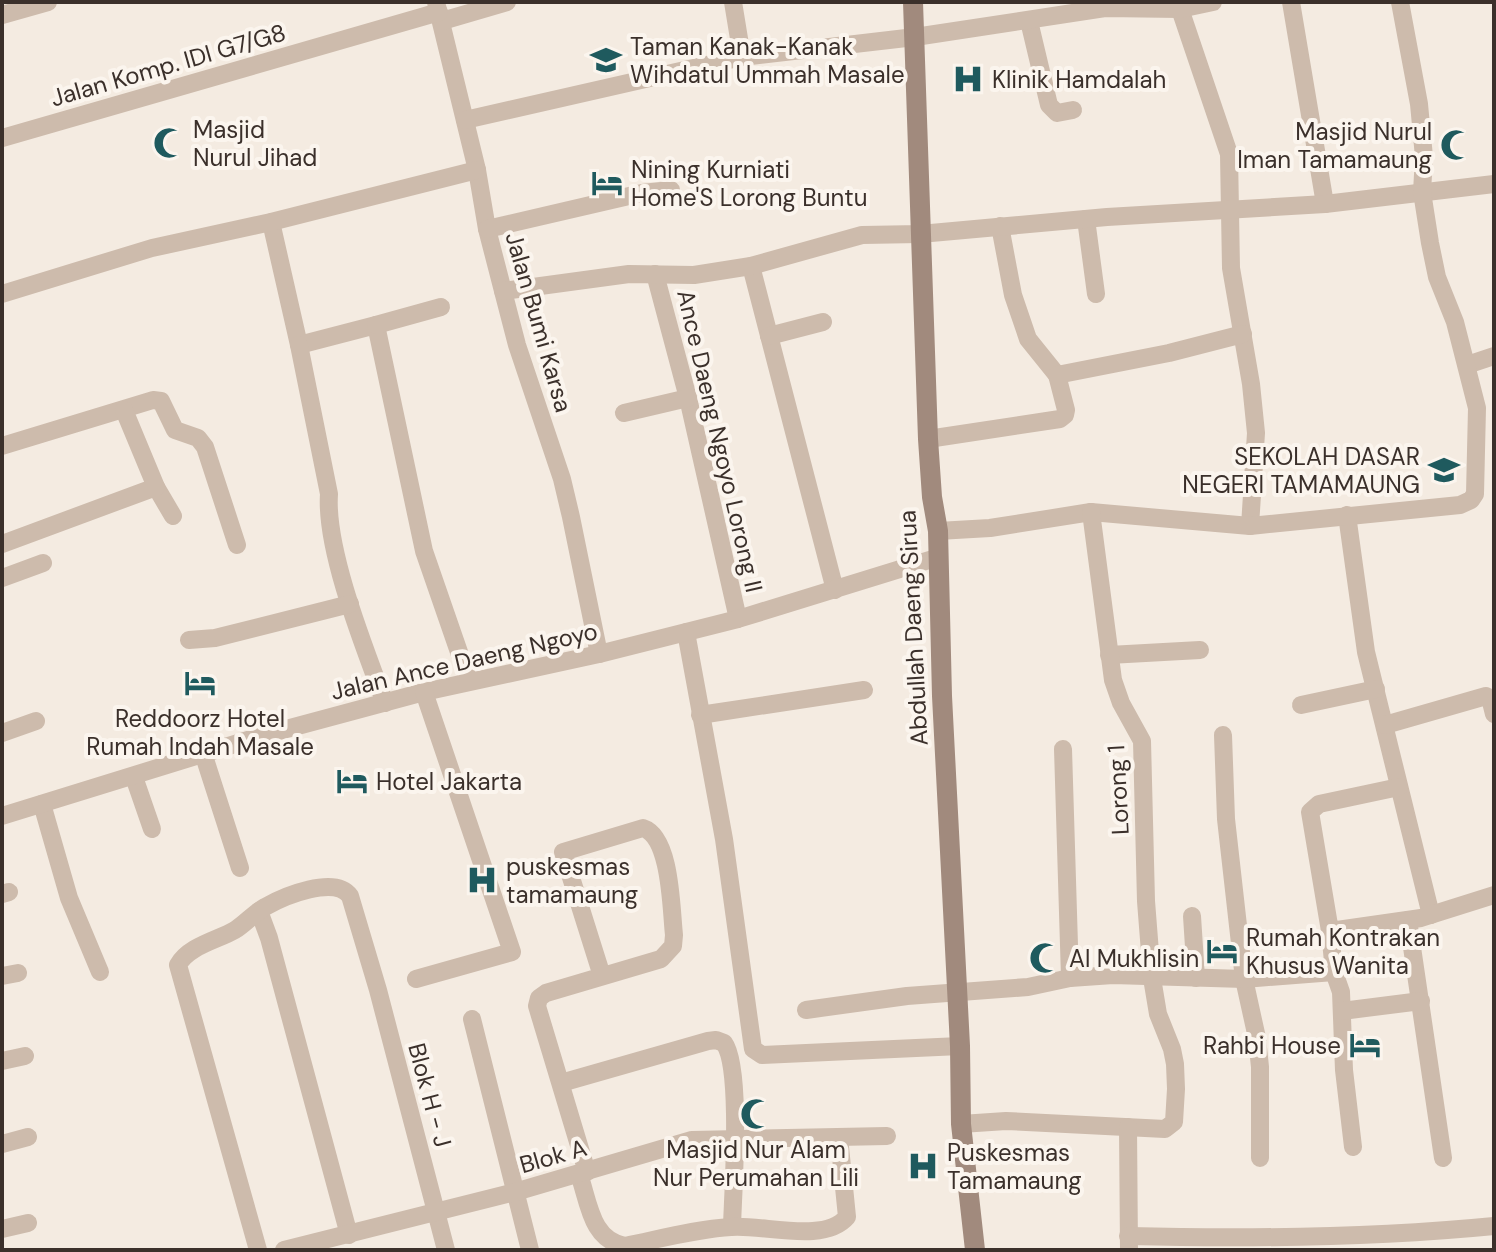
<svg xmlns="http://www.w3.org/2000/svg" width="1496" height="1252" font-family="'DM Sans',sans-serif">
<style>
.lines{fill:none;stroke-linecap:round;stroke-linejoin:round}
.minor{stroke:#cdbbac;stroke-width:18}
.secondary{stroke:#a18a7d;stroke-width:20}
.labels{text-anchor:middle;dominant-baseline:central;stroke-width:8;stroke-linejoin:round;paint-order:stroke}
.poi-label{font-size:24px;fill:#3b302b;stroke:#fbf5ee;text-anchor:start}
.street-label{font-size:24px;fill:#3b302b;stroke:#fbf5ee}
</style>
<rect width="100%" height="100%" fill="#f4ebe1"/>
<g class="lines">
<g class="minor">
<polyline points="436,2 477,170 487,229 503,291 517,345 562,479 571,517 599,654"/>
<polyline points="733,2 742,57"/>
<polyline points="1184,2 1180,9 1229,154 1231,268 1251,384 1256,433 1250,526"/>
<polyline points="1291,2 1325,204"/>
<polyline points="2,15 48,2"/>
<polyline points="442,21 507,2"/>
<polyline points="1029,21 1049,105 1057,113 1073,110"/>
<polyline points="465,120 742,57 915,37 1105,8 1180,9 1213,2"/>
<polyline points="2,138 439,12"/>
<polyline points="1086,219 1096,294"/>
<polyline points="271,222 299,345 376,325 424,551 469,681"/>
<polyline points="1000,226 1013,295 1028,339 1057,375"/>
<polyline points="487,229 642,193 671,190"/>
<polyline points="751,266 835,590"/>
<polyline points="655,274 688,398 738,619"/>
<polyline points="503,291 629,274 694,275 751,266 862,235 920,234 1107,217 1325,204 1494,184"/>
<polyline points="2,294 152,248 271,222 477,170"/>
<polyline points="376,325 441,307"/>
<polyline points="769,336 823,322"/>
<path d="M299 345 329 494C325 550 365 649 385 703"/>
<polyline points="1467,365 1494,356"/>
<polyline points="624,413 688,398"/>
<polyline points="928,439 1060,419 1065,415 1066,410 1057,375 1169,353 1243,334"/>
<polyline points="2,446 153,400 161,401 175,430 198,438 205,447 237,545"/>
<polyline points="156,487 173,516"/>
<polyline points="1347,515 1366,652 1431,915"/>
<polyline points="938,531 990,528 1091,512 1250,526 1460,505 1471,500 1475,494 1477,408 1455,322 1437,277 1430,243 1422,192 1424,157 1419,104 1400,2"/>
<polyline points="2,544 156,487 124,410"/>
<polyline points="2,578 43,563"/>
<polyline points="686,632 724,839 753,1049 762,1055 960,1046"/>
<polyline points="189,640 215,638 350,604"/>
<polyline points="1109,655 1200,650"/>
<polyline points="1301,705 1376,689"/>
<polyline points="700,715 864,690"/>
<polyline points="1385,725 1486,696 1490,698 1494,714"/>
<polyline points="2,733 36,721"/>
<polyline points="1223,735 1226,819 1244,979 1257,1038 1260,1067 1260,1158"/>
<polyline points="1063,749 1070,978"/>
<polyline points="203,753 240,868"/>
<polyline points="134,777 152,829"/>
<polyline points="1399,787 1319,804 1310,812 1330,931 1421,918 1494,895"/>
<polyline points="42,804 69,898 100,972"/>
<polyline points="2,816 264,735 424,692 599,654 738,619 939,557"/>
<polyline points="2,894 9,892"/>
<polyline points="259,911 269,938 349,1235"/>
<polyline points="1192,916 1196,978"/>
<polyline points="1408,920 1443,1158"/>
<polyline points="1330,931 1334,972 1341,992 1344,1070 1353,1147"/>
<polyline points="2,976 18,973"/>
<polyline points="416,979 512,952 424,692"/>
<polyline points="806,1010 907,996 1028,987 1070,978 1113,975 1244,979 1334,972"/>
<polyline points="1342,1011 1421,1001"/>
<polyline points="472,1019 530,1250"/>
<polyline points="2,1061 25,1056"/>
<path d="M561 1083 708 1041 716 1040 724 1043C742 1067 733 1192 732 1226"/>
<polyline points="961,1124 1006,1121 1165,1129 1174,1122 1176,1089 1175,1064 1172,1049 1158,1014 1152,978 1146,901 1142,741 1121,703 1113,680 1091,512"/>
<polyline points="1128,1127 1129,1250"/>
<polyline points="2,1144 28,1137"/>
<path d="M587 1172 537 1006 539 998 546 993 661 959 673 946 674 935C671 908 671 837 643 828L563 852 602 976"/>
<path d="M579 1174C589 1203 591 1240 625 1246 660 1239 696 1229 731 1227 763 1224 824 1244 847 1217L839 1137"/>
<polyline points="2,1229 28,1223"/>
<path d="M1128 1236C1250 1239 1372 1238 1494 1226"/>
<path d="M258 1250 178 965C188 946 218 940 235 930 246 923 254 913 265 907 284 896 335 875 350 896L378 990 446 1250"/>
<polyline points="284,1250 515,1192 692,1140 887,1136"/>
</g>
<polyline class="secondary" points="913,2 928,439 932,497 938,531 942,696 960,1046 961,1124 975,1250"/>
</g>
<defs>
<symbol id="school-bare" viewBox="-9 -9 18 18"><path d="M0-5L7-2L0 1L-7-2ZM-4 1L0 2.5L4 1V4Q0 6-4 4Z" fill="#1f5a5e" stroke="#fbf5ee" stroke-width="2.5" paint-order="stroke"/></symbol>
<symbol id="hospital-bare" viewBox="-9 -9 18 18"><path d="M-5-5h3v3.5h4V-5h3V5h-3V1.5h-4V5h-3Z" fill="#1f5a5e" stroke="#fbf5ee" stroke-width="2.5" paint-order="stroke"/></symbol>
<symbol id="mosque-bare" viewBox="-9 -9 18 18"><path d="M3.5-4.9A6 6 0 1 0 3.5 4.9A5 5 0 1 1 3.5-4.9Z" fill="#1f5a5e" stroke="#fbf5ee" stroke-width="2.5" paint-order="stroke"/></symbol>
<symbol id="hotel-bare" viewBox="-9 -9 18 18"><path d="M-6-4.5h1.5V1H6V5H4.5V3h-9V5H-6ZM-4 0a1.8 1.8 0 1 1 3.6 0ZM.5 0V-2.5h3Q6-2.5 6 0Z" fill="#1f5a5e" stroke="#fbf5ee" stroke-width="2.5" paint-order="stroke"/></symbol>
</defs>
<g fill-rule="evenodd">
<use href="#school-bare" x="584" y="38" width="44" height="44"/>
<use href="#hospital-bare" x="946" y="57" width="44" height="44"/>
<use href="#mosque-bare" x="147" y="121" width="44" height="44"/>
<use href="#mosque-bare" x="1434" y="123" width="44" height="44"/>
<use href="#hotel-bare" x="585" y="161" width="44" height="44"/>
<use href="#school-bare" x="1422" y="448" width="44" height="44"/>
<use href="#hotel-bare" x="178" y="661" width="44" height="44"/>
<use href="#hotel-bare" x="330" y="759" width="44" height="44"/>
<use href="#hospital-bare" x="460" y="858" width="44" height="44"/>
<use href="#hotel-bare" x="1200" y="929" width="44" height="44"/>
<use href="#mosque-bare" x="1023" y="936" width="44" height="44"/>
<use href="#hotel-bare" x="1343" y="1023" width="44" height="44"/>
<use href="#mosque-bare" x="734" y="1092" width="44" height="44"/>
<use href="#hospital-bare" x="901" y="1144" width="44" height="44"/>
</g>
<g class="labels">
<g class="poi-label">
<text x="630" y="46">Taman Kanak-Kanak<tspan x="630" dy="28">Wihdatul Ummah Masale</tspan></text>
<text x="992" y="79">Klinik Hamdalah</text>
<text x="193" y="129">Masjid<tspan x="193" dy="28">Nurul Jihad</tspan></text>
<text x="1432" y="131" text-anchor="end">Masjid Nurul<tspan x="1432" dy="28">Iman Tamamaung</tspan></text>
<text x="631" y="169">Nining Kurniati<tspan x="631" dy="28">Home'S Lorong Buntu</tspan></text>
<text x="1420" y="456" text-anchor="end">SEKOLAH DASAR<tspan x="1420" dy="28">NEGERI TAMAMAUNG</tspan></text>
<text x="200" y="718" text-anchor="middle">Reddoorz Hotel<tspan x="200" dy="28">Rumah Indah Masale</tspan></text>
<text x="376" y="781">Hotel Jakarta</text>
<text x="506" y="866">puskesmas<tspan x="506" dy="28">tamamaung</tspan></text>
<text x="1246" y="937">Rumah Kontrakan<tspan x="1246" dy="28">Khusus Wanita</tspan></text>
<text x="1069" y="958">Al Mukhlisin</text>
<text x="1341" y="1045" text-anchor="end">Rahbi House</text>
<text x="756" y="1149" text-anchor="middle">Masjid Nur Alam<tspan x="756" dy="28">Nur Perumahan Lili</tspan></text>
<text x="947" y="1152">Puskesmas<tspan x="947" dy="28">Tamamaung</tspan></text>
</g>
<g class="street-label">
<text transform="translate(168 65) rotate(-16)">Jalan Komp. IDI G7/G8</text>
<text transform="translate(539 322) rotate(74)">Jalan Bumi Karsa</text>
<text transform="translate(720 441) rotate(77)">Ance Daeng Ngoyo Lorong II</text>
<text transform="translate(913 628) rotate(-93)">Abdullah Daeng Sirua</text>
<text transform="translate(464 661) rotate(-13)">Jalan Ance Daeng Ngoyo</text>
<text transform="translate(1118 790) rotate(-93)">Lorong 1</text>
<text transform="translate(430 1095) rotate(75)">Blok H - J</text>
<text transform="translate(553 1156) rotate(-16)">Blok A</text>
</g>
</g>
<rect width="1496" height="1252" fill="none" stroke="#3b302b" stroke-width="8"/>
</svg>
